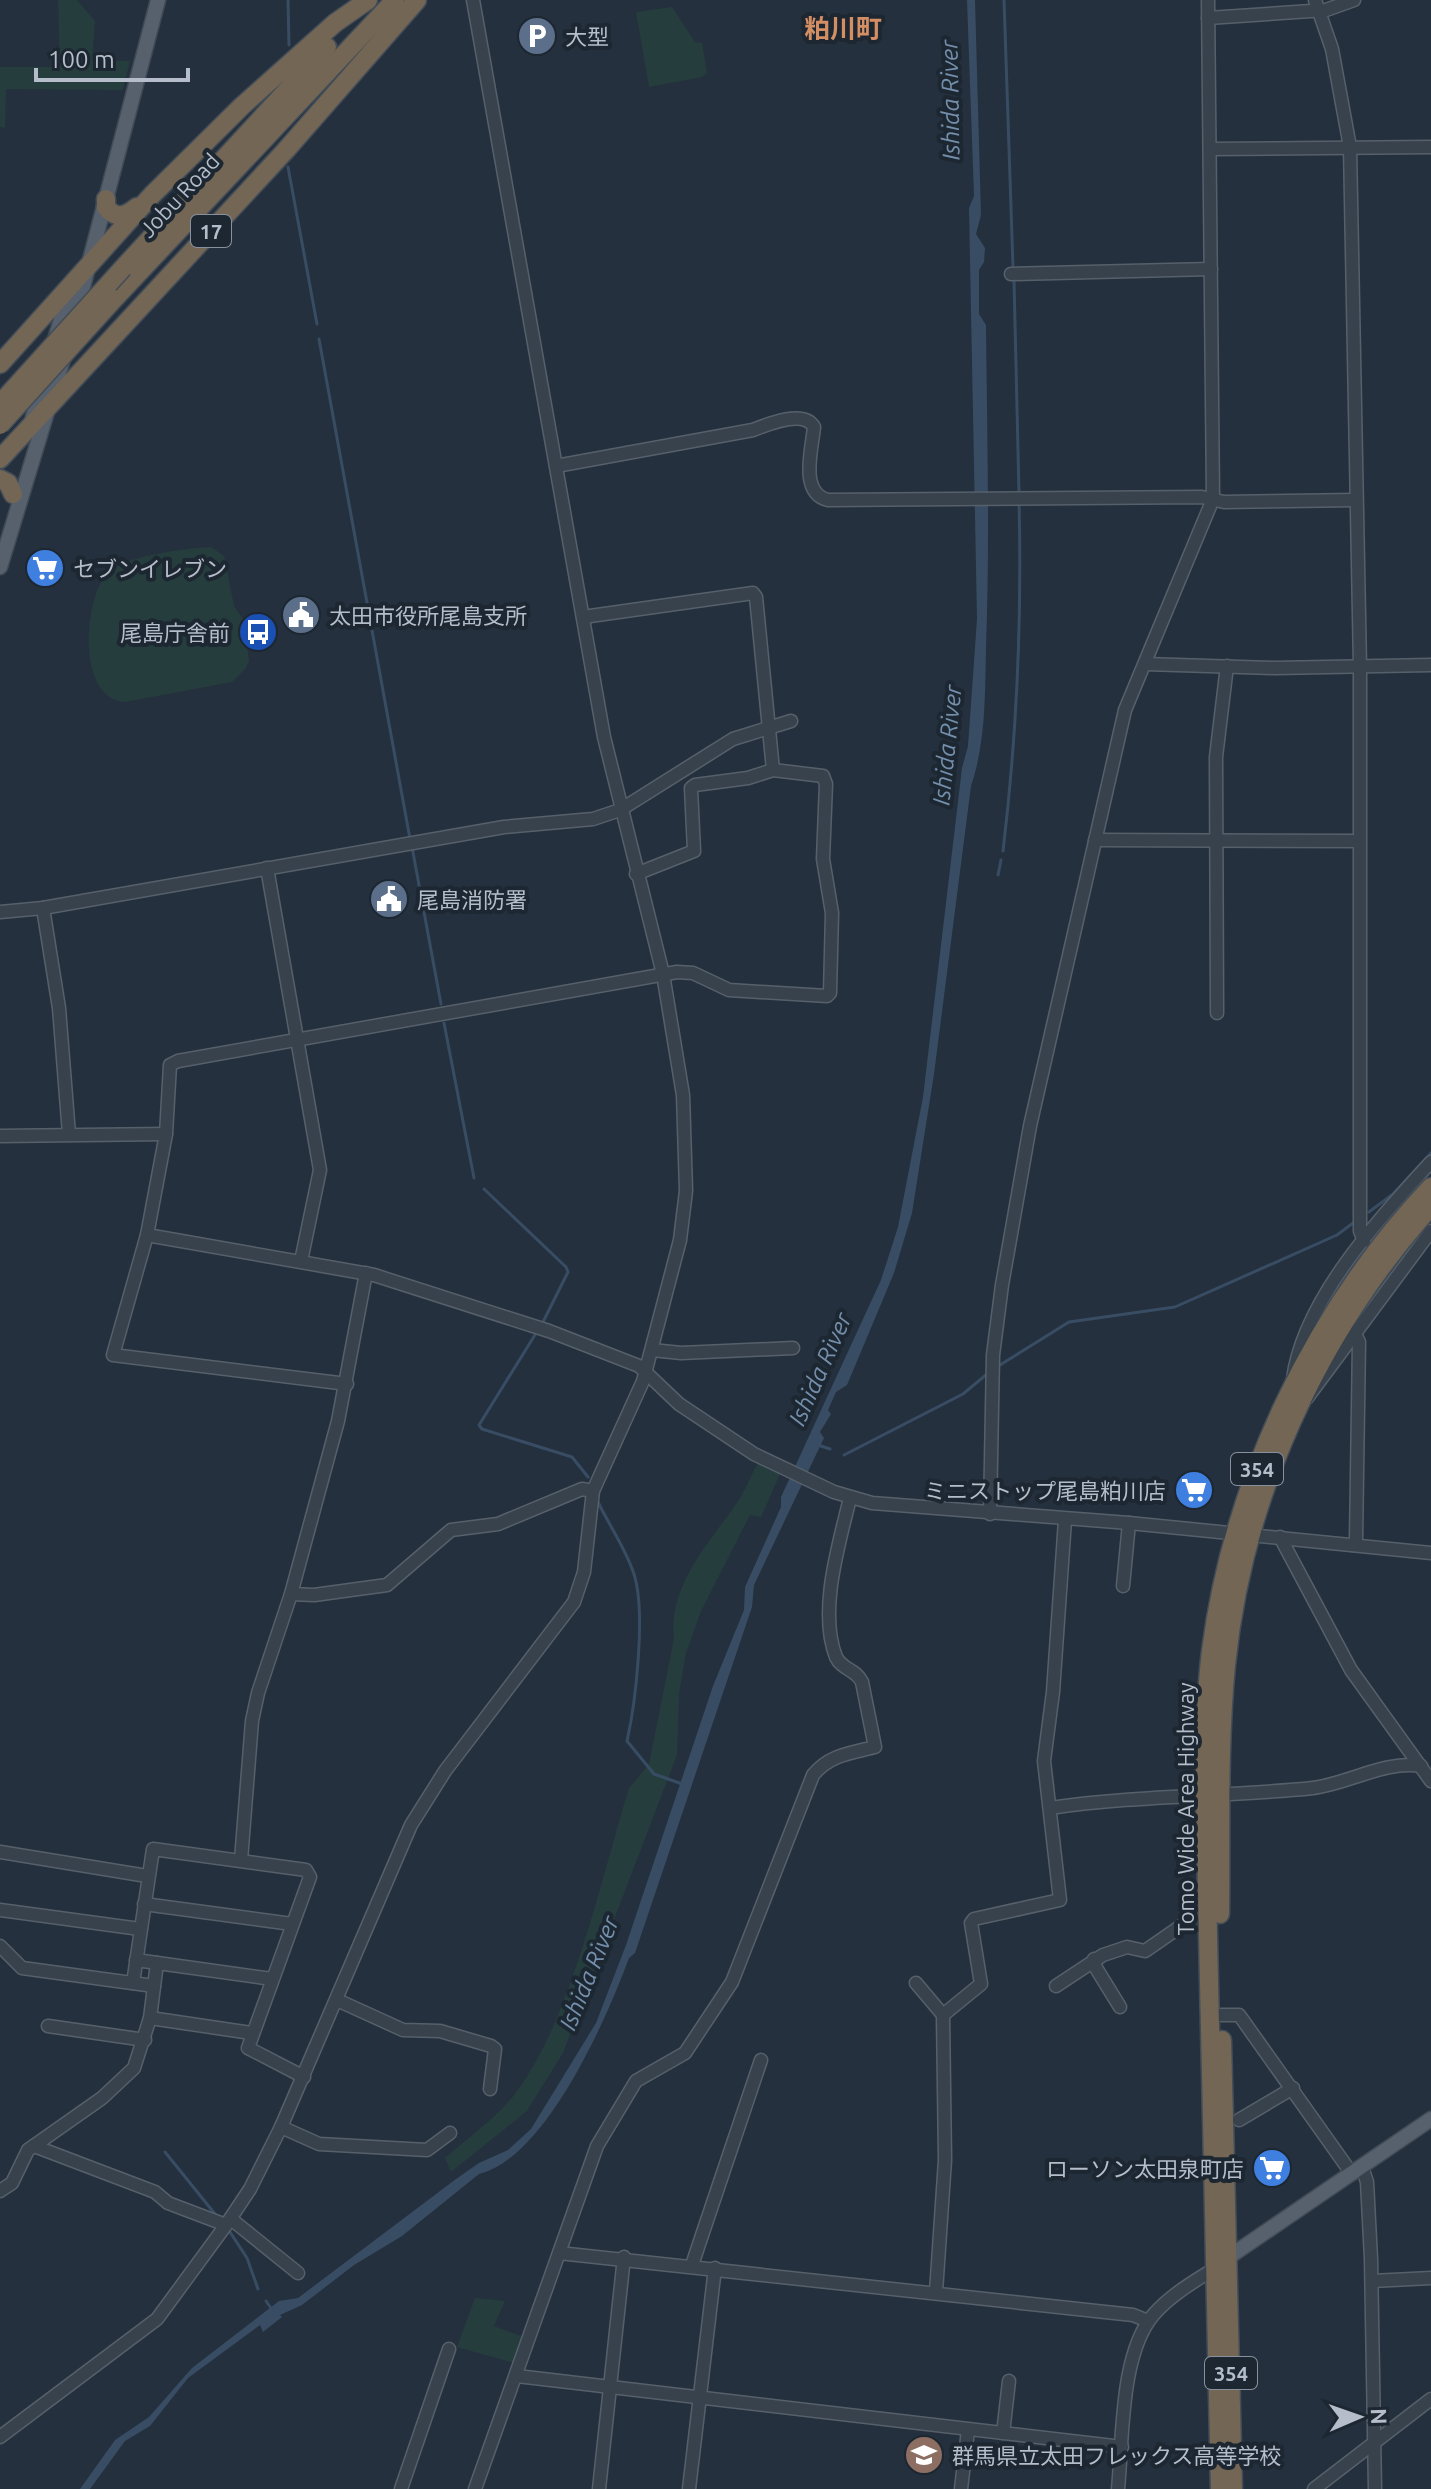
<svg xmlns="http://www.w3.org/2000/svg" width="1431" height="2489" font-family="Ubuntu,'Noto Sans JP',sans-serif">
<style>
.green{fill:#263d3e}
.water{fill:#384d64}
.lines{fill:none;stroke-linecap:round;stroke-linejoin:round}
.stream{stroke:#384d64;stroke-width:3}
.minor-casing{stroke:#56606b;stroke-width:15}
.major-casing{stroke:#414b56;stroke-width:17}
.highway-casing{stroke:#434d58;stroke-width:21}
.minor{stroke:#38424d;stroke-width:12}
.major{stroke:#56616d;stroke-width:14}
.highway{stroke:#736655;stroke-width:18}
.highway-bridge-casing{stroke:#434d58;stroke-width:21;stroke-linecap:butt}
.highway-bridge{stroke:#736655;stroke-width:18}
.labels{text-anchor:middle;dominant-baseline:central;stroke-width:8;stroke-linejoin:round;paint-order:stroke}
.shield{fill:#1d2732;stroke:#87909c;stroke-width:2}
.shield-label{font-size:20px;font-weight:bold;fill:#b4bdc9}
.poi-label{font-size:22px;fill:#b4bdc9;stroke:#1d2732;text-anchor:start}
.street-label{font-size:22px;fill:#b4bdc9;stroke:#1d2732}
.water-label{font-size:24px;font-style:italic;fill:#748fab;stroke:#1d2732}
.quarter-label{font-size:26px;font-weight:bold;fill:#d48e64;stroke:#1d2732}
</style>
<rect width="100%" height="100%" fill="#24303d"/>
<g class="green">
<polygon points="58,0 77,0 95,21 92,60 130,61 123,90 6,89 5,128 0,127 0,67 60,67"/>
<polygon points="672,7 695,42 702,43 707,73 702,77 649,87 636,12"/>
<path d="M211 547 224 556 234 606 243 619 249 660 246 668 232 682 125 702C73 698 86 590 109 571 127 556 187 548 211 547Z"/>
<path d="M758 1463 780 1474 761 1517 750 1515 701 1611 686 1653 679 1694 677 1755 563 2053 527 2111 451 2172 445 2158C469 2137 498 2117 517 2091 572 2017 601 1878 629 1788L649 1764 674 1638C668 1587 707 1545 734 1507 744 1494 750 1477 758 1463Z"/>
<polygon points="475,2298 505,2301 494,2326 526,2338 518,2364 457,2347"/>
</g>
<path class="water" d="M967 0H975L981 215 976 234 985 248 984 262 979 270V314L986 325C987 432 990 540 986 647 985 693 986 742 971 786L934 1074 912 1213 894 1273 847 1385 836 1392 828 1410 831 1414 820 1432 824 1438 754 1585 752 1607 635 1953 629 1958C607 2018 546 2158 479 2174L402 2236 354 2265 302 2305 280 2315 282 2317 263 2332 260 2325 188 2378 150 2426 125 2441 90 2489H80L115 2440 149 2417 192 2368 279 2301 298 2298 456 2179 479 2163 508 2150 531 2129 596 2023 626 1945 713 1686 744 1610 745 1587 781 1507V1497L881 1280 898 1227 923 1097 962 768 968 746 977 619 969 208 974 196Z"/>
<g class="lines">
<g class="stream">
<polyline points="288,0 289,45"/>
<polyline points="1004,0 1013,267"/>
<polyline points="288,167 317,324"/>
<polyline points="1014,281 1019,493"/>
<polyline points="319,339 410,839"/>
<polyline points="412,847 441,1004"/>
<path d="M1003 851C1017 734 1022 618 1019 501"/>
<polyline points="998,875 1001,860"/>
<polyline points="444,1023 474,1178"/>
<polyline points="484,1189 566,1267 568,1272 542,1324"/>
<polyline points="1369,1212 1393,1194 1431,1153"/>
<polyline points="538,1330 479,1425 482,1429 572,1457 588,1477"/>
<polyline points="1000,1365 1069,1322 1175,1307 1337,1235 1353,1223"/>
<polyline points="818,1445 830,1449"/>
<polyline points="844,1455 963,1394 987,1374"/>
<path d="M598 1502C609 1525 626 1549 634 1574 646 1612 636 1701 627 1741L654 1774 685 1785"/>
<polyline points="165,2152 215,2214"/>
<polyline points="228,2229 247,2258 258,2289"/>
<polyline points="266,2301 273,2311"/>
</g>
<defs>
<g id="minor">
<polyline points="1315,0 1332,49 1350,147 1360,667 1360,1231 1364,1241"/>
<polyline points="1208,18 1326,10 1354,0"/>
<polyline points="1210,149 1431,147"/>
<polyline points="1011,274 1211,269"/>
<path d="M556 466 753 430C768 424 804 409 814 427 812 449 799 493 828 500L1202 497 1224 502 1355 500"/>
<polyline points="583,617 753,593 756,597 773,770"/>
<polyline points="1145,664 1275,668 1431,665"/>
<polyline points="1095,840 1359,841"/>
<polyline points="267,868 320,1170 301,1261"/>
<polyline points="636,874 694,851 691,788 695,785 748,778 773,770 823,776 826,784 823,859 832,913 830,993 827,996 729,990 693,973 677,972 178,1061 170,1065 166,1134 147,1235 374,1275 549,1331 639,1366 679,1404 754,1454 834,1492 872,1503 1129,1523 1431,1553"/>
<polyline points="43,908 59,1008 69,1134"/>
<polyline points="0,912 43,908 504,827 593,819 620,810 733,739 791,721"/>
<polyline points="1217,1013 1216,757 1227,666"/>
<polyline points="0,1136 166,1134"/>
<polyline points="147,1235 113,1355 347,1384"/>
<polyline points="652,1350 681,1353 793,1348"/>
<path d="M1293 1379C1303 1301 1379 1218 1431 1162"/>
<polyline points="1307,1398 1431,1231"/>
<polyline points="990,1514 993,1355 1002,1285 1030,1126 1125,710 1213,499 1208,0"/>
<polyline points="1280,1537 1351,1670 1431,1781"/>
<polyline points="1353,1545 1356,1540 1359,1342 1355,1334"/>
<polyline points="1123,1586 1129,1523"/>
<polyline points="291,1594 314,1595 387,1585 451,1530 498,1524 582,1489 593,1491"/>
<path d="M1050 1808C1137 1795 1225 1797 1313 1788 1347 1784 1386 1760 1421 1766"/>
<polyline points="0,1852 147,1876"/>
<polyline points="241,1860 252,1721 258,1693 291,1594 338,1421 366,1273"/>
<polyline points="144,1904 292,1924"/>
<polyline points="0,1910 140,1929"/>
<polyline points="0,1946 22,1968 154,1986"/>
<polyline points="1094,1959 1096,1968 1120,2007"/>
<polyline points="136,1960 272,1979"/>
<polyline points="133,1983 153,1849 306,1870 310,1877 248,2048 304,2077"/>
<polyline points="916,1983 943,2015 945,2160 936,2292"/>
<polyline points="1056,1986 1103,1955 1127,1947 1145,1951 1184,1924 1208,1927"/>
<polyline points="337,2000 403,2030 440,2031 491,2046 495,2049 490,2089"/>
<polyline points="943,2015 981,1984 971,1923 974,1919 1060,1900 1044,1761 1053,1692 1065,1520"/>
<polyline points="1221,2015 1239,2015 1242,2019 1352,2174"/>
<polyline points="150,2018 251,2033"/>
<polyline points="48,2026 145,2040"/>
<polyline points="1239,2120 1293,2088"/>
<polyline points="281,2127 319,2144 427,2150 450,2133"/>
<polyline points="34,2146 155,2192 168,2203 226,2225"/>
<polyline points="1362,2167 1367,2182 1371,2259 1375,2489"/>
<polyline points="0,2191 12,2183 28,2150 102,2098 134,2068 150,2018 157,1963"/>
<polyline points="231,2219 298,2273"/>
<polyline points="559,2253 1133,2315 1148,2321"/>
<polyline points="692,2265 761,2060"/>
<polyline points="1372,2281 1431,2278"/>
<polyline points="517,2376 1122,2447"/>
<polyline points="1003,2433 1009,2381"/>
<polyline points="0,2437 157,2319 226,2225 250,2189 281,2127 411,1825 445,1771 574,1602 584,1572 593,1491 643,1381 680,1240 686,1191 683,1095 663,974 604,737 473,0"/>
<polyline points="401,2489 449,2349"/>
<path d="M475 2489 597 2146 636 2081 685 2053 732 1982 813 1775C829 1755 851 1753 875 1747L862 1682C856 1669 842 1670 836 1657 818 1611 839 1544 850 1498"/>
<polyline points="599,2489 624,2257"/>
<polyline points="689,2489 715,2268"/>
<polyline points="961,2489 968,2430"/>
<path d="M1118 2489C1123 2438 1120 2353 1154 2314 1171 2295 1193 2282 1214 2269"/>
<polyline points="1314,2489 1431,2399"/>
</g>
<g id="major">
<polyline points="74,321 158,0"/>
<polyline points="54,343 71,286"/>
<polyline points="31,424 44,378"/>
<polyline points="0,567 64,356"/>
<polyline points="1223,2261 1431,2119"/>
</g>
<g id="highway">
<path d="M106 199V207C116 220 126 216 137 207"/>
<polyline points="123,268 327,47"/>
<polyline points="114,299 395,0"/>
<polyline points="0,364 152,195 242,106 335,23 368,0"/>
<polyline points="0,459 286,150 417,0"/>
<polyline points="0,479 8,483 13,494"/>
<path d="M1220 1914C1221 1831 1218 1748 1226 1665 1243 1496 1318 1333 1431 1206"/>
<polyline points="1222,2040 1233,2489"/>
<path d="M1220 2489 1205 1797C1205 1748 1205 1700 1211 1651 1233 1481 1313 1312 1431 1187"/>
</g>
</defs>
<use href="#minor" class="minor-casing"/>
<use href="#major" class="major-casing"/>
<use href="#highway" class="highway-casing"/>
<use href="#minor" class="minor"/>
<use href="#major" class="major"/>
<use href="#highway" class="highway"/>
<defs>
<g id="highway-bridge">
<polyline points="0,404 123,268"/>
<polyline points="0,425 114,299"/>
</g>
</defs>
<use href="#highway-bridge" class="highway-bridge-casing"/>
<use href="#highway-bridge" class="highway-bridge"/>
</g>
<defs>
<symbol id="parking-disc" viewBox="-11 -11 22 22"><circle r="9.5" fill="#5c6f8a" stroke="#1d2732"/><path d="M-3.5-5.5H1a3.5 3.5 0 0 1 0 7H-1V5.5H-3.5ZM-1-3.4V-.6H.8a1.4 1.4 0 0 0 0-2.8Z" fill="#fff"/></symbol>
<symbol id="supermarket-disc" viewBox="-11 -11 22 22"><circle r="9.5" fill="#3f7fe0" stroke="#1d2732"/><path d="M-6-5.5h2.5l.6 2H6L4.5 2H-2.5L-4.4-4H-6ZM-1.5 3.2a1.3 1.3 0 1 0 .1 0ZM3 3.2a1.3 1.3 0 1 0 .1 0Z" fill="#fff"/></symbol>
<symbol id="civic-disc" viewBox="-11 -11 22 22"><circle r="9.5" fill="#5c6f8a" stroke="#1d2732"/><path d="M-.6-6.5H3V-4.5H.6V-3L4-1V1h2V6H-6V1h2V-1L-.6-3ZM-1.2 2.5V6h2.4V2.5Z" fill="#fff"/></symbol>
<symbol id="bus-disc" viewBox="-11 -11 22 22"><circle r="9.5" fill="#1a4fb4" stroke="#1d2732"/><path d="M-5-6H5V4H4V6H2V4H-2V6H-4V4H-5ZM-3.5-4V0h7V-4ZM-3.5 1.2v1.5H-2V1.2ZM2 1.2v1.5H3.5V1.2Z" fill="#fff"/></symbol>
<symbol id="school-disc" viewBox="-11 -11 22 22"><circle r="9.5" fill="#8d6e63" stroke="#1d2732"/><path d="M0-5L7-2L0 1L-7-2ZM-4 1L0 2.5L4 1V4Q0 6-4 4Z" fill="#fff"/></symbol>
</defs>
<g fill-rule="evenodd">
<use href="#parking-disc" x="515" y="14" width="44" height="44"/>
<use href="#supermarket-disc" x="23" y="546" width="44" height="44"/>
<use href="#civic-disc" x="279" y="593" width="44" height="44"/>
<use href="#bus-disc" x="236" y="610" width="44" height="44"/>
<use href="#civic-disc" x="367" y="877" width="44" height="44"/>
<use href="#supermarket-disc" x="1172" y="1468" width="44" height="44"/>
<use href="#supermarket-disc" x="1250" y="2146" width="44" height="44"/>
<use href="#school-disc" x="902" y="2433" width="44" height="44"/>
</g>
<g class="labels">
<g class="shield">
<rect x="191" y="215" width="40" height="32" rx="6"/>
<rect x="1231" y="1453" width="52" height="32" rx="6"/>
<rect x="1205" y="2357" width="52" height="32" rx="6"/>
</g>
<g class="shield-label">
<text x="211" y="231">17</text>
<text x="1257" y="1469">354</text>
<text x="1231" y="2373">354</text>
</g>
<g class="poi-label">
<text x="565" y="36">大型</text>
<text x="73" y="568">セブンイレブン</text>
<text x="329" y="615">太田市役所尾島支所</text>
<text x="230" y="632" text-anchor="end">尾島庁舎前</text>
<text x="417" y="899">尾島消防署</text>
<text x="1166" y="1490" text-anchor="end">ミニストップ尾島粕川店</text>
<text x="1244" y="2168" text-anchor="end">ローソン太田泉町店</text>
<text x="952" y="2455">群馬県立太田フレックス高等学校</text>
</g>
<g class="street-label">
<text transform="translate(179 195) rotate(-47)">Jobu Road</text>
<text transform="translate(1185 1809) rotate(-90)">Tomo Wide Area Highway</text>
</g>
<g class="water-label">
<text transform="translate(950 100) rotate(-91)">Ishida River</text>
<text transform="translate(947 745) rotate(-84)">Ishida River</text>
<text transform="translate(820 1369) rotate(-66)">Ishida River</text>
<text transform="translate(589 1973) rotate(-68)">Ishida River</text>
</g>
<g class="quarter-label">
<text x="843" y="28">粕川町</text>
</g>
</g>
<g transform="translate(1359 2417) rotate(88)" stroke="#1d2732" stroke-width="6" paint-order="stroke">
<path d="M0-6L14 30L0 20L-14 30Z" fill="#b4bdc9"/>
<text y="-12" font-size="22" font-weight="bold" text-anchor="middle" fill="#b4bdc9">N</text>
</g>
<path d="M36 68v12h152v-12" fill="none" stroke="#b4bdc9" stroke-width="4"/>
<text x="48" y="68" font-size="24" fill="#b4bdc9" stroke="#1d2732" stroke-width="6" paint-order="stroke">100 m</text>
</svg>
